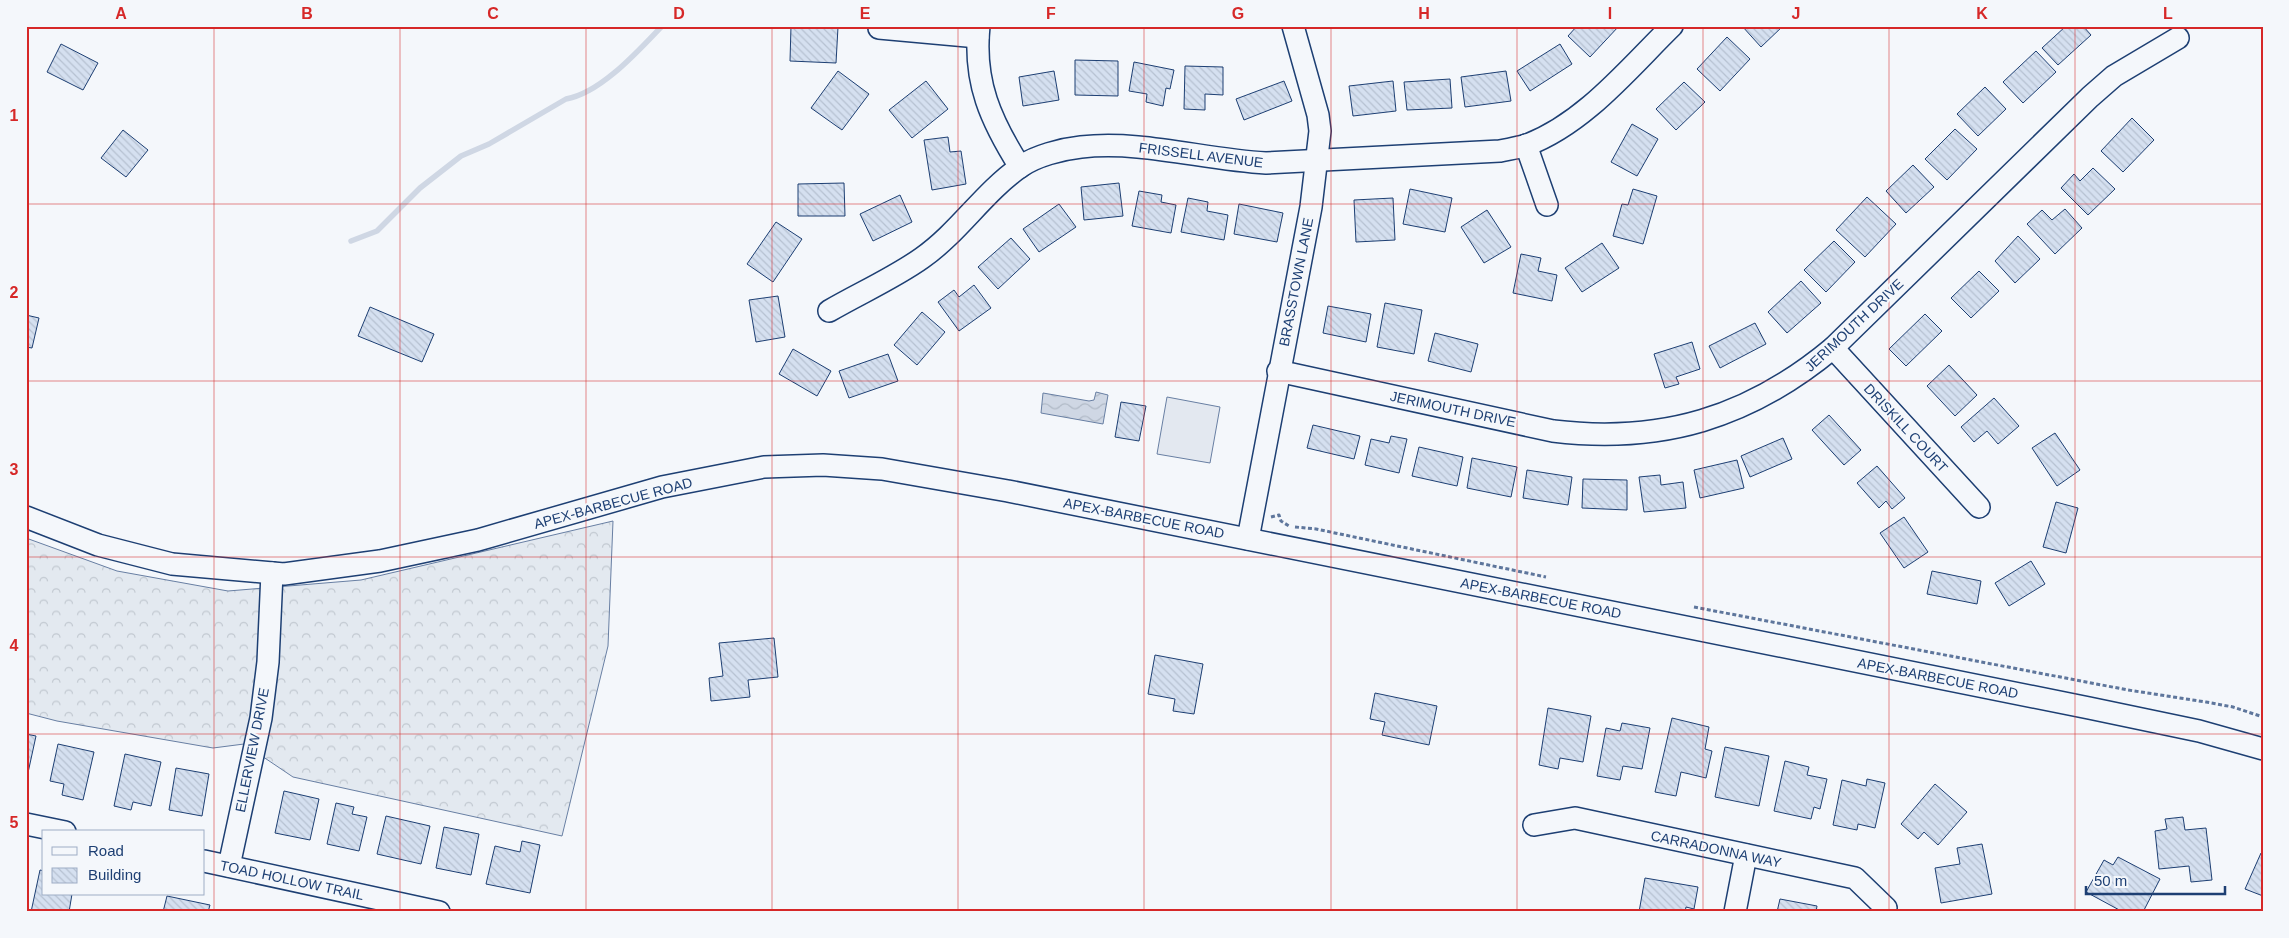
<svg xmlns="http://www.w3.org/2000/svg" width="2289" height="938" font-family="Arial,sans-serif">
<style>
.forest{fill:url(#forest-crowns);stroke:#687fa3}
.parking{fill:#e3e8f0;stroke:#687fa3}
.water{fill:url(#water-waves);stroke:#687fa3}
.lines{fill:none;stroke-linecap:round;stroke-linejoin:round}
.stream{stroke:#cfd7e4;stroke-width:5.5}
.building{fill:url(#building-back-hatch);stroke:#1d3f73}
.minor-casing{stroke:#1d3f73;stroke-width:24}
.path{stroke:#5e769c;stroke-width:3;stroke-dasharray:4 2.5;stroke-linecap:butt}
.minor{stroke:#f4f7fb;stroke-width:21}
.grid{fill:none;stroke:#d62828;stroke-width:1;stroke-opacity:0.55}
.labels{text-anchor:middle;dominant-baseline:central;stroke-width:4;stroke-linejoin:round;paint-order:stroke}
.street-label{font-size:14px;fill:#1d3f73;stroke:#f4f7fb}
.neatline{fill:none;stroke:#d62828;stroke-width:2}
.grid-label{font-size:16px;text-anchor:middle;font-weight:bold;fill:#d62828}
</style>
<defs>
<pattern id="forest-crowns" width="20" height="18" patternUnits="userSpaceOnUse" patternTransform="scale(1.25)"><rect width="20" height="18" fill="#e3e9f0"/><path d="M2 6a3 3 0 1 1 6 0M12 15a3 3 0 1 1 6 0" fill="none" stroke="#c2c9d1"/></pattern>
<pattern id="water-waves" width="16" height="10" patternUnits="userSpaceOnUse" patternTransform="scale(1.25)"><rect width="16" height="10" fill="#cfd7e4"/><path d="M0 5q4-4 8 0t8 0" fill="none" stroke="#b1bac7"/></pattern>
<pattern id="building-back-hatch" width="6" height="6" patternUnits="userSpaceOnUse" patternTransform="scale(1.25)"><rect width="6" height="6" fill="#d5e0f0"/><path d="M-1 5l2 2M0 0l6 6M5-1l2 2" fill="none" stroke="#b6c1d1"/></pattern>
</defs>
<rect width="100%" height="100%" fill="#f4f7fb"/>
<polygon class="forest" points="613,521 608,646 562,836 293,777 244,744 213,748 57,721 26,713 26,538 117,571 228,591 361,580"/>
<polygon class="parking" points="1167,397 1220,407 1210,463 1157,454"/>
<polygon class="water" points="1096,392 1108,395 1103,424 1041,413 1043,393 1089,401 1094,400"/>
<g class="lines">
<path class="stream" d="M351 241 377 231 420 188 461 156 489 144 566 99C601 93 639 50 662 26"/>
</g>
<g class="building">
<polygon points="791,26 838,27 836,63 790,61"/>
<polygon points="1577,26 1619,26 1590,57 1568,36"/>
<polygon points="1742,26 1783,26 1761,47"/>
<polygon points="2066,26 2083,26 2091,35 2058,65 2042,48"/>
<polygon points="1727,37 1750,59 1720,91 1697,69"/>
<polygon points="61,44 98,63 83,90 47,72"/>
<polygon points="1560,44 1572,64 1530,91 1517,71"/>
<polygon points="2036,51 2056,72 2023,103 2003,82"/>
<polygon points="1075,60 1118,61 1118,96 1075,95"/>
<polygon points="1134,62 1174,70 1170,89 1166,88 1163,106 1146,102 1147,94 1129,91"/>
<polygon points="1185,66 1223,67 1223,95 1205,94 1205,110 1184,109"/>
<polygon points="838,71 869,94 842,130 811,108"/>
<polygon points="1054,71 1059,100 1023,106 1019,77"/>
<polygon points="1506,71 1511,101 1465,107 1461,77"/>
<polygon points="1450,79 1452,108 1407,110 1404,82"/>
<polygon points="926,81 948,109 912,138 889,110"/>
<polygon points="1284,81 1292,101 1244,120 1236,99"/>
<polygon points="1393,81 1396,111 1353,116 1349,86"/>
<polygon points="1684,82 1705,102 1676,130 1656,109"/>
<polygon points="1985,87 2006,109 1978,136 1957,114"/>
<polygon points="2132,118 2154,140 2123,172 2101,151"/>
<polygon points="1632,124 1658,139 1637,176 1611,162"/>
<polygon points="1955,129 1977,149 1947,180 1925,159"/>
<polygon points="123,130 148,150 126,177 101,158"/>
<polygon points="948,137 950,152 961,151 966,184 932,190 924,140"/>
<polygon points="1913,165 1934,187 1906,213 1886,191"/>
<polygon points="2093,168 2115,189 2088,215 2061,188 2074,174 2080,181"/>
<polygon points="844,183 845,216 798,216 798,184"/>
<polygon points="1119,183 1123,216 1084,220 1081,187"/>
<polygon points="1410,189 1452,198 1445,232 1403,224"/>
<polygon points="1633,189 1657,196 1643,244 1613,236 1622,204 1628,205"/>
<polygon points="1139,191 1162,195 1161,202 1176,205 1171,233 1132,226"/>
<polygon points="900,195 912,222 873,241 860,214"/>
<polygon points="1867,197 1896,224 1865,257 1836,230"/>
<polygon points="1188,198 1208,202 1207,211 1228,215 1224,240 1181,232"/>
<polygon points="1393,198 1395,240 1356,242 1354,200"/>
<polygon points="1059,204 1076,227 1039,252 1023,229"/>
<polygon points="1239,204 1283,213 1277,242 1234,234"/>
<polygon points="2065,209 2082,228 2055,254 2027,224 2042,210 2052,220"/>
<polygon points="1487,210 1511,247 1484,263 1461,227"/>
<polygon points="776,222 802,239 773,282 747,264"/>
<polygon points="2018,236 2040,259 2015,283 1995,261"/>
<polygon points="1011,238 1030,259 998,289 978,267"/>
<polygon points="1834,241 1855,262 1826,292 1804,270"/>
<polygon points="1602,243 1619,268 1582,292 1565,268"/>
<polygon points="1521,254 1541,258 1538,271 1557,275 1552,301 1513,293"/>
<polygon points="1979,271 1999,291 1971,318 1951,298"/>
<polygon points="1801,281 1821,303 1787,333 1768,312"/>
<polygon points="974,285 991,308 959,331 938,302 954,290 959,297"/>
<polygon points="778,296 785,337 756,342 749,300"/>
<polygon points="1385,303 1422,310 1414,354 1377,347"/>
<polygon points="1328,306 1371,314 1366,342 1323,333"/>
<polygon points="370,307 434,334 422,362 358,336"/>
<polygon points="922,312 945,332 917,365 894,345"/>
<polygon points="1925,314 1942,331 1906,366 1889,349"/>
<polygon points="26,315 39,318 32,348 26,347"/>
<polygon points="1755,323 1766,344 1720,368 1709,346"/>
<polygon points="1435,333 1478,344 1471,372 1428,361"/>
<polygon points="1692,342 1700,369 1676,377 1679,384 1665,388 1654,354"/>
<polygon points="793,349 831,371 817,396 779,374"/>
<polygon points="888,354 898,381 849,398 839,371"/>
<polygon points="1949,365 1977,395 1955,416 1927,386"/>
<polygon points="1994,398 2019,426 1998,444 1987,431 1974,442 1961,427"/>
<polygon points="1121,402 1146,406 1139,441 1115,437"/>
<polygon points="1829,415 1861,450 1844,465 1812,430"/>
<polygon points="1313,425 1360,436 1354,459 1307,448"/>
<polygon points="2055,433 2080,470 2057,486 2032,448"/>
<polygon points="1391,436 1407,439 1399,473 1365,465 1371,439 1389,443"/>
<polygon points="1783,438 1792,459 1750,477 1741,456"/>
<polygon points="1419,447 1463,457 1457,486 1412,476"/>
<polygon points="1472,458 1517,467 1511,497 1467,488"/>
<polygon points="1737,460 1744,488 1700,498 1694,470"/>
<polygon points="1877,466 1905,498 1892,509 1886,501 1879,508 1857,483"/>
<polygon points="1527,470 1572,477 1568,505 1523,498"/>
<polygon points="1660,475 1661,485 1683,482 1686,508 1644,512 1639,477"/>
<polygon points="1583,479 1627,480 1627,510 1582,508"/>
<polygon points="2056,502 2078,508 2066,553 2043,547"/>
<polygon points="1904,517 1928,552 1904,568 1880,533"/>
<polygon points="2031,561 2045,584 2009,606 1995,583"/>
<polygon points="1932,571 1981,581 1977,604 1927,594"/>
<polygon points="774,638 778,677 748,680 750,697 711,701 709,678 723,676 719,643"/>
<polygon points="1155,655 1203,664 1194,714 1173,711 1175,699 1148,694"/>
<polygon points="1375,693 1437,706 1429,745 1382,735 1385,722 1370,719"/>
<polygon points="1548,708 1591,716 1583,762 1560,758 1558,769 1539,765"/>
<polygon points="1672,718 1709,727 1705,749 1712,751 1706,778 1681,772 1676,796 1655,792"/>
<polygon points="1622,723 1650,728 1642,769 1623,766 1620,780 1597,776 1606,728 1620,731"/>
<polygon points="26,734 36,736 26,782"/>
<polygon points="58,744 94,752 83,800 62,795 64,784 50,781"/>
<polygon points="1725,747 1769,756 1759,806 1715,797"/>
<polygon points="125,754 161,762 151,806 133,802 131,810 114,806"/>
<polygon points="1785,761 1809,767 1807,775 1827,779 1820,809 1814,807 1811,819 1774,811"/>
<polygon points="176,768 209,774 202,816 169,810"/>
<polygon points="1867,779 1885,783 1875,828 1858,824 1857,830 1833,825 1842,780 1866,786"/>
<polygon points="1935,784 1967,812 1938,845 1924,832 1918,839 1901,824"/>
<polygon points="284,791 319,799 310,840 275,833"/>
<polygon points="336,803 354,807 352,814 367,817 359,851 327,844"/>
<polygon points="386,816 430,826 421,864 377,854"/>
<polygon points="2183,817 2185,830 2206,828 2212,880 2191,882 2189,866 2159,869 2155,831 2167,829 2165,819"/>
<polygon points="444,827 479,834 471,875 436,868"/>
<polygon points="522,841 540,845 530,893 486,884 495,846 520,852"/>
<polygon points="1982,844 1992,894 1941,903 1935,868 1960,864 1957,848"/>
<polygon points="2261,853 2263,854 2263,896 2245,889"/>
<polygon points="2118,857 2160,879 2143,912 2123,912 2086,892 2104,860 2113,865"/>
<polygon points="40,870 44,871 44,894 72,894 69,912 31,912"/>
<polygon points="1645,878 1698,887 1694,909 1686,907 1685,912 1639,912"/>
<polygon points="167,896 210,905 208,912 163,912"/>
<polygon points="1780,899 1817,906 1816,912 1777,912"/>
</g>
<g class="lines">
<defs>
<g id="minor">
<path d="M979 26C973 82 991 121 1020 167"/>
<polyline points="879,28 978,37"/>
<polyline points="1526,145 1547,205"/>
<path d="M829 311C860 293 894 278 922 258 959 232 983 193 1020 167 1035 156 1062 149 1081 147 1142 140 1205 160 1266 163L1500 151C1509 149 1518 148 1527 145 1585 123 1629 68 1672 26"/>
<polyline points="1833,348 1979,507"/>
<path d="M1278 371 1553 431C1661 444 1749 418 1833 348L2090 97 2114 76 2178 38"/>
<polyline points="26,517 98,545 172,564 284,574 380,561 478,540 662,487 764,467 823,465 882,469 1008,491 2089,708 2199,731 2263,749"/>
<polyline points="1248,539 1311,207 1320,131 1318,115 1293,26"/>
<polyline points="26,824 65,832"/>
<polyline points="1534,825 1575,818 1855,878 1886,908"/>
<polyline points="204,861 439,912"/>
<polyline points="229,866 261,718 268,662 272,573"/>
<polyline points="1735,912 1746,855"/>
</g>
</defs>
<use href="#minor" class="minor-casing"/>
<g class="path">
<polyline points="1271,517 1279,515 1281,521 1289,526"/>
<polyline points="1295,527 1316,529 1546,577"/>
<polyline points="1694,607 2128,690 2206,702 2233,707 2263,717"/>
</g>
<use href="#minor" class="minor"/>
</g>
<path class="grid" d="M214 26V912M400 26V912M586 26V912M772 26V912M958 26V912M1144 26V912M1331 26V912M1517 26V912M1703 26V912M1889 26V912M2075 26V912M26 204H2263M26 381H2263M26 557H2263M26 734H2263"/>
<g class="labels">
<g class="street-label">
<text transform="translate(1201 155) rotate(7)">FRISSELL AVENUE</text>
<text transform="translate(1296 282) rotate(-79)">BRASSTOWN LANE</text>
<text transform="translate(1854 325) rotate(-43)">JERIMOUTH DRIVE</text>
<text transform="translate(1453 409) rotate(12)">JERIMOUTH DRIVE</text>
<text transform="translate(1906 428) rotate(47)">DRISKILL COURT</text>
<text transform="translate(613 503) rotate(-15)">APEX-BARBECUE ROAD</text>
<text transform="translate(1144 518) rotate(11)">APEX-BARBECUE ROAD</text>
<text transform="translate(1541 598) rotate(11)">APEX-BARBECUE ROAD</text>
<text transform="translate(1938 678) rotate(11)">APEX-BARBECUE ROAD</text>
<text transform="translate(252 750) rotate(-79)">ELLERVIEW DRIVE</text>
<text transform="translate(1716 849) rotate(12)">CARRADONNA WAY</text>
<text transform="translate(292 880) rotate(12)">TOAD HOLLOW TRAIL</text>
</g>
</g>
<rect width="2289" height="938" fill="none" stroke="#f4f7fb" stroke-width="55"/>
<rect x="42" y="830" width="162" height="65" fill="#f4f7fb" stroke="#9eadc5"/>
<rect x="52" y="847" width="25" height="8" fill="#f4f7fb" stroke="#9eadc5"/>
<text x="88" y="856" font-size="15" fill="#1d3f73">Road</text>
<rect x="52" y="868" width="25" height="15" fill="url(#building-back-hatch)" stroke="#9eadc5"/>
<text x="88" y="880" font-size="15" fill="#1d3f73">Building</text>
<path d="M2086 886v8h139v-8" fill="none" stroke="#1d3f73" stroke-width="2.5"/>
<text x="2094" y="886" font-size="15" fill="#1d3f73" stroke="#f4f7fb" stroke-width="4" paint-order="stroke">50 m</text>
<rect x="28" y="28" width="2234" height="882" class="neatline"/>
<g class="grid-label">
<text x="121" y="19">A</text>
<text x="307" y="19">B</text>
<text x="493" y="19">C</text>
<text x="679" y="19">D</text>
<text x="865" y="19">E</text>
<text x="1051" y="19">F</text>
<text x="1238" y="19">G</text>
<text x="1424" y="19">H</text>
<text x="1610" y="19">I</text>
<text x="1796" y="19">J</text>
<text x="1982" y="19">K</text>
<text x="2168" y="19">L</text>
<text x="14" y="121">1</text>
<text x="14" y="298">2</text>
<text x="14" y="475">3</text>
<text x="14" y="651">4</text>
<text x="14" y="828">5</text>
</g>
</svg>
